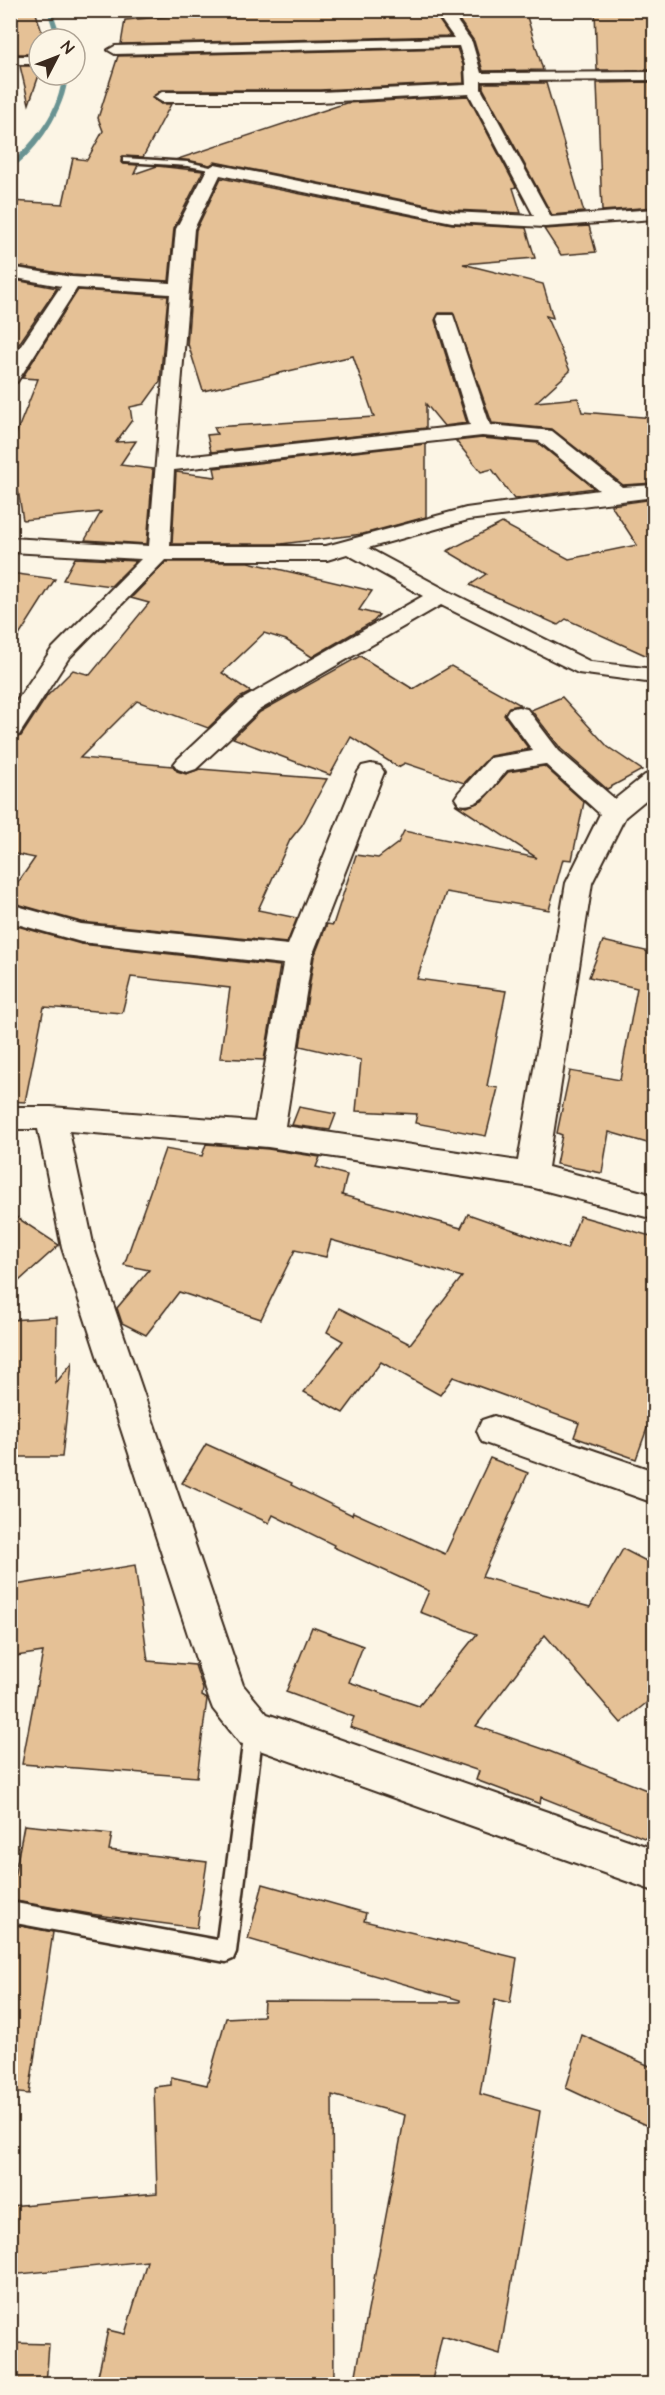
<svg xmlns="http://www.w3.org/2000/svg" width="665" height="2395" font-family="'Architects Daughter',sans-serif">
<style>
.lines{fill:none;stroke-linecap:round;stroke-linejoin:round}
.stream{fill:#699392;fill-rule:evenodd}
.building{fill:#e5c196;stroke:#3b2a1e;stroke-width:1.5}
.lane-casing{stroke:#3b2a1e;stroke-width:5}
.street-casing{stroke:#3b2a1e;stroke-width:4}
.lane{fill:#fcf5e5;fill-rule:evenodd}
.street{fill:#fcf5e5;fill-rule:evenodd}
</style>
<rect width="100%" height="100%" fill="#fcf5e5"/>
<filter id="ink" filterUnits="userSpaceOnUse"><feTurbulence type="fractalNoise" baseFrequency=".0167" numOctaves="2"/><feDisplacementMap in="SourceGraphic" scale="12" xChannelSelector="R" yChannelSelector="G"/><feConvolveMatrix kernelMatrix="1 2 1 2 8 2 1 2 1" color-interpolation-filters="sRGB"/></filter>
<g filter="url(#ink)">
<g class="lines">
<g class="stream">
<polygon points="47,10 52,10 62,39 56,39"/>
<path d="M62 75H68C66 108 38 151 10 170V164C35 140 60 111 62 75Z"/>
</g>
</g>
<g class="building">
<polygon points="10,10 35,10 44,39 39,39 39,54 17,54 10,28"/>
<polygon points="248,10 432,10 450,36 121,44 125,20"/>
<polygon points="452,10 525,10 543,70 483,71 474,41"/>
<polygon points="595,10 654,10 654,70 597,70"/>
<polygon points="457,48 463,65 464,83 320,90 161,90 152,98 161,104 171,104 143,157 123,156 121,162 123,164 138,165 134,174 157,166 203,171 174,228 169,281 72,275 10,265 10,201 63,204 73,158 87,160 103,131 98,118 118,56"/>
<polygon points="20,66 39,66 39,75 29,104"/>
<polygon points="654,82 654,207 602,211 597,83"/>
<polygon points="483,83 546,83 584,212 552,215 483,88"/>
<polygon points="468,96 516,187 513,188 521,213 452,210 215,162 210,165 178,159 346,103"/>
<polygon points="221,178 452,224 526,228 535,258 463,264 543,284 553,318 546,316 570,371 536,402 578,398 582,412 654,418 654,483 623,485 552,429 492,423 453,313 439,313 435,320 467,423 444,426 426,404 426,428 211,452 207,435 217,434 214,427 374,417 353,356 203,391 188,344 187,346 196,230"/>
<polygon points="589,226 596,252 561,255 544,229"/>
<polygon points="10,279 57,288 10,357"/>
<polygon points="78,290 168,296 160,382 144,404 130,407 132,420 116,442 136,441 120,465 153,469 147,544 85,540 101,512 23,520 18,490 10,489 10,449 38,379 22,378"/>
<polygon points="482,438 538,443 594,488 514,499 492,469 481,472 456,441"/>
<polygon points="426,444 426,517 363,534 281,544 172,544 176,472 216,477 214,468"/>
<polygon points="654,499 654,659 566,619 558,625 470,585 486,574 447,551 502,523 569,559 637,545 611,505"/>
<polygon points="75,558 136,561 111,586 63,580"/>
<polygon points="166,562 248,562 372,591 359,610 379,615 374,621 312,657 286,640 264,633 222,673 251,692 239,698 208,728 137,701 80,758 173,766 177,771 186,774 200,769 327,779 302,825 290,840 258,910 297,918 287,943 81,922 10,902 10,894 35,858 10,853 10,739 21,736 47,696 73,670 90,675 149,603 131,598"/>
<polygon points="10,573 55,579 10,650"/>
<polygon points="360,656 413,689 451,666 521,705 509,707 504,715 529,749 490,756 464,783 405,763 398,767 351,737 330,775 233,738 260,712"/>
<polygon points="562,697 608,747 642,770 607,789 561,749 531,710"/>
<polygon points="544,766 584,802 572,860 563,859 549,910 446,892 417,979 506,991 487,1086 498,1088 486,1136 415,1123 417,1114 356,1111 361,1060 300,1046 314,957 327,924 333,925 356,855 378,858 398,843 404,831 537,858 455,804 467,807 482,801 508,772"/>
<polygon points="10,924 81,944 280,966 264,1060 220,1058 230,988 131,977 122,1013 44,1007 25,1102 10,1101"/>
<polygon points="603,941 654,953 654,1145 609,1132 602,1173 556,1164 562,1135 557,1133 570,1071 620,1080 637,988 589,977"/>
<polygon points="299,1107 336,1114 330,1130 292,1125"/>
<polygon points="206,1144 268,1149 320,1157 316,1167 347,1175 342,1195 461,1228 468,1214 567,1249 580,1216 654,1237 654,1409 636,1459 574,1437 579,1423 453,1377 440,1395 381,1362 343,1413 304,1392 343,1341 327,1332 339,1308 410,1344 462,1277 331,1240 326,1257 295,1250 261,1319 179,1292 146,1335 122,1323 117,1308 149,1270 124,1265 165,1149 202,1156"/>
<polygon points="10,1213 59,1245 10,1289"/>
<polygon points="57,1317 56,1383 72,1363 62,1457 10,1457 10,1320"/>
<polygon points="206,1444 292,1483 291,1485 352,1515 353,1512 445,1554 490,1458 528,1473 482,1577 590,1607 623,1549 654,1565 654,1697 621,1723 545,1635 476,1726 549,1751 654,1793 654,1842 541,1797 540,1804 476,1780 479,1771 350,1727 354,1717 286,1692 312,1627 363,1646 349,1682 419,1706 477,1634 420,1612 429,1591 333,1547 334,1545 273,1515 269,1523 182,1483"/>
<polygon points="135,1565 148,1661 195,1665 203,1689 202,1696 207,1699 197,1777 22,1764 43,1652 10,1657 10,1586"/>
<polygon points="24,1825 112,1834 109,1850 207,1862 197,1928 90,1914 10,1900"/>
<polygon points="263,1884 366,1913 364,1921 517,1958 510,2003 495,1999 480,2094 540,2111 500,2354 442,2336 431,2385 354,2385 405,2115 332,2095 334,2385 96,2385 108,2330 125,2334 147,2261 10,2275 10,2206 157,2193 154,2087 171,2085 171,2077 207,2085 226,2018 263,2016 264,2001 460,2002 460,2000 248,1939"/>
<polygon points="10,1924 53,1932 29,2094 10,2092"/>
<polygon points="582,2035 654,2068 654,2129 566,2088"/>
<polygon points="10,2343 49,2344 46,2385 10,2385"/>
</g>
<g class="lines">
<defs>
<g id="lane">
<polygon points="123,158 188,162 219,169 215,171 188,166 126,162 123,162"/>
<polygon points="254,1720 261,1723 263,1729 236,1952 233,1959 226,1962 10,1922 10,1902 217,1940 245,1729 247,1723"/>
</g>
<g id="street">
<path d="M434 10H449L472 42 481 73 654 72V80L481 81V89L551 217 654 209V219L545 227 452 222 220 175 194 229 175 458 470 425 437 319 439 315H453L490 425 552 431 622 487 654 485V497L468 520 368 548 448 591 591 662 654 669V683L578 673 441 605 259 710 196 769 187 772 178 769 174 764 178 759 241 700 423 596 347 554 327 560H165L68 659 19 735 10 737V711L51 650 141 559 10 552V538L149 546 170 294 77 288 17 382 10 384V362L61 286 10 277V267L72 277 171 283 176 229 207 169 215 164 452 212 534 216 469 94 320 102H162L154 97 162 92H320L466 85 465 65 459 46 115 54 108 50 115 46 454 38ZM482 436 539 441 599 490 466 508 326 546H170L174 470Z"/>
<rect x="10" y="56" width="29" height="8"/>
<path d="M518 707 527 709 559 751 615 799 645 775 654 773V793L625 817 592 883 548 1167 654 1195V1219L531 1187 268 1147 69 1131 94 1248 243 1685 267 1714 654 1849V1891L240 1743 213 1709 208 1696 62 1248 38 1129H10V1107H51L255 1122 283 964 81 942 10 922V904L81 924 288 945 358 772 362 766 371 764 380 766 384 772 312 956 285 1126 518 1161 566 883 600 814 545 764 507 770C494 785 481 809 459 804L455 798 459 792 490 758 533 751 506 714 509 709Z"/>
<polygon points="494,1416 654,1471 654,1503 482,1442 477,1431 482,1420"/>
</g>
</defs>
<use href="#lane" class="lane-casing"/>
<use href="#street" class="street-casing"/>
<use href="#lane" class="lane"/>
<use href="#street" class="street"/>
</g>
</g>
<rect width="665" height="2395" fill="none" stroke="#fcf5e5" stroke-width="36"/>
<rect x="18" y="18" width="629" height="2359" fill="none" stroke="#3b2a1e" stroke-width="2" filter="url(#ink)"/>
<g transform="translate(57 57) rotate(48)"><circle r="28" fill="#fcf5e5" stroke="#afa495" stroke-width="1.5"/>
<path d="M0-4.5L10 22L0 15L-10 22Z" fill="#3b2a1e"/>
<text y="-9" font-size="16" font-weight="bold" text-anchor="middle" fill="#3b2a1e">N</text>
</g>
</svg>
